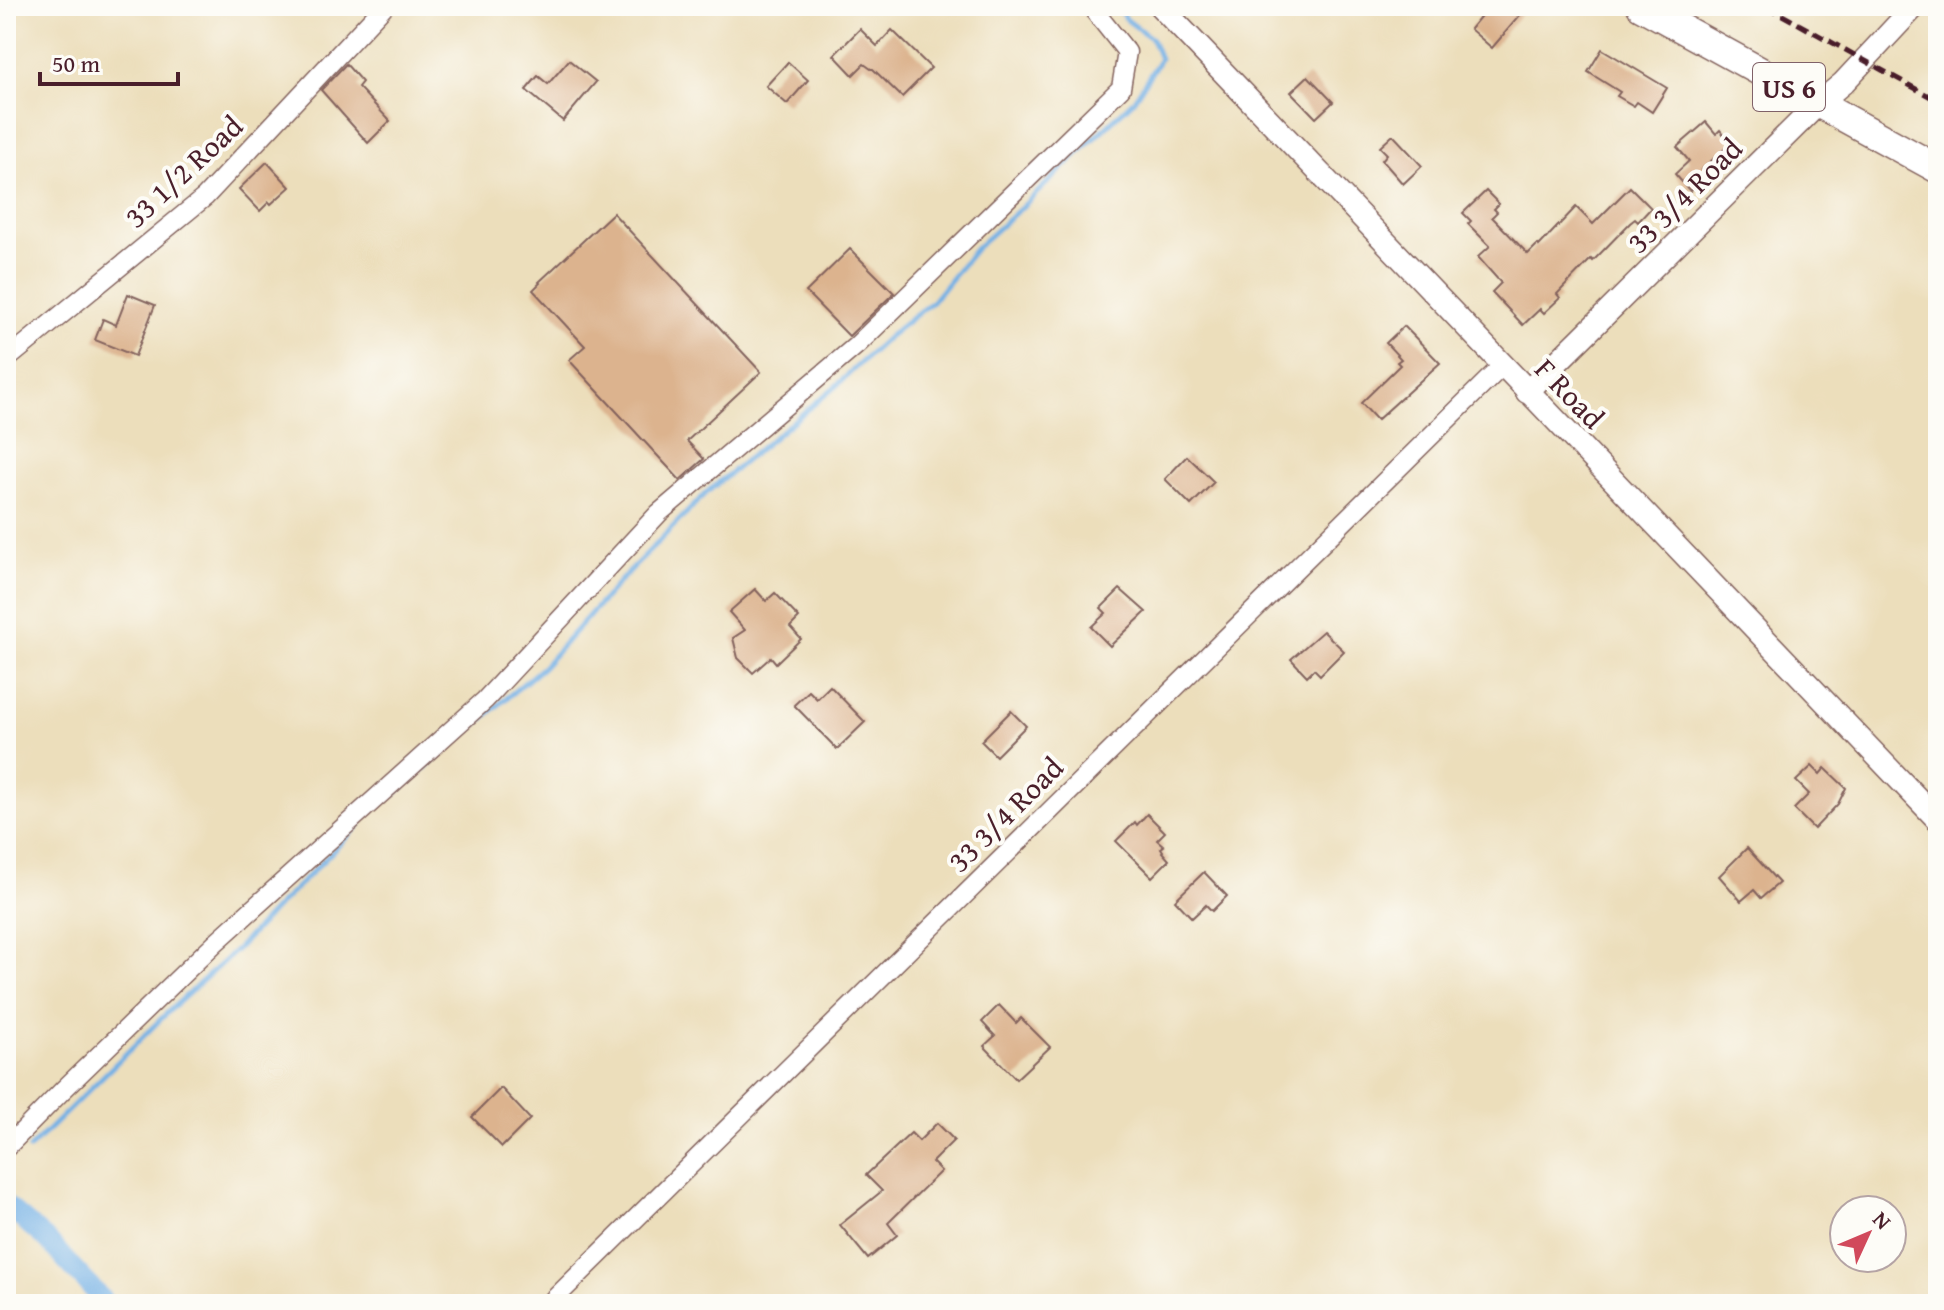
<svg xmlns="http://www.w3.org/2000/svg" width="1944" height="1310" font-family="'Gentium Book Plus',serif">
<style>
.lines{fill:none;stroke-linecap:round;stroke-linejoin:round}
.stream{stroke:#73b0e5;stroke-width:5}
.canal{stroke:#73b0e5;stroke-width:20}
.building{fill:#dcb38e}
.minor-casing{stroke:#83625d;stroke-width:21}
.tertiary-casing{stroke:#83625d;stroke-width:25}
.primary-casing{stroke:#83625d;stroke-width:31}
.minor{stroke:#fff;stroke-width:18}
.tertiary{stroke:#fff;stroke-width:22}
.primary{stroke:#fff;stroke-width:28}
.rail{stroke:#4a1f2b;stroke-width:5;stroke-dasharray:12 6;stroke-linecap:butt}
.labels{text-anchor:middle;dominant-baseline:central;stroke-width:8;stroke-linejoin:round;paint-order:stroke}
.shield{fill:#fdfcf7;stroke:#806168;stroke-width:2}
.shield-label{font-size:28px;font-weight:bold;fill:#4a1f2b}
.street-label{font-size:30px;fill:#4a1f2b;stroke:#fdfcf7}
</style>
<rect width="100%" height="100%" fill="#fdfcf7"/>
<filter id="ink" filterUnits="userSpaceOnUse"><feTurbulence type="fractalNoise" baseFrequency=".0125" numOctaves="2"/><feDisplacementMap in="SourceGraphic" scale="16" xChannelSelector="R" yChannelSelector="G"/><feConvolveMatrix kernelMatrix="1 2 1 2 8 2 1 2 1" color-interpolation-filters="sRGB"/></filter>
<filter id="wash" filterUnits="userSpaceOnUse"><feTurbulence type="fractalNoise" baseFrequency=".006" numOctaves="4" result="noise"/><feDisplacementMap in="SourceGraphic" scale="32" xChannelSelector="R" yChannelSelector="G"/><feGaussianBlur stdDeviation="1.8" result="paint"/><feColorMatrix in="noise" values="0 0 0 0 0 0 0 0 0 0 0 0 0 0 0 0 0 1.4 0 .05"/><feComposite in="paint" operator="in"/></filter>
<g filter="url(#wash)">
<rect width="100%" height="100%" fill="#ecdebb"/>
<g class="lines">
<g class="stream">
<polyline points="394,794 543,667 621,580 706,493 836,386 888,337 932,302 976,248 1021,208 1133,101 1160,59 1152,39 1127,20 1116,6"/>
<polyline points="29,1149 167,1013 236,950 276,908 360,824"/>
</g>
<polyline class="canal" points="6,1205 48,1241 102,1299 104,1304"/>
</g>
<g id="blocks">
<g class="building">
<polygon points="1489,6 1513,6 1521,14 1492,48 1470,29"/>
<polygon points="860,29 877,46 892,30 931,68 902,97 873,69 871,69 864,64 853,75 834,55"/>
<polygon points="1602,49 1667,88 1652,112 1637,102 1634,106 1617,96 1620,92 1588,72"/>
<polygon points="569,60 596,82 563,121 526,90 538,76 548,84"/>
<polygon points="788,62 808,80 787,104 766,86"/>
<polygon points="346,64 362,82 358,87 390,121 368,143 321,90"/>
<polygon points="1308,76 1333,102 1316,118 1291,92"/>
<polygon points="1706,122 1716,134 1720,130 1731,143 1701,170 1706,176 1690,191 1675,174 1689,161 1677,147"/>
<polygon points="1392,136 1394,136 1422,166 1403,184 1382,160 1387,154 1380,147"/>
<polygon points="267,162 290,187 271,204 269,202 260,211 239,189"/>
<polygon points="1630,187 1651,208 1638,222 1635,219 1630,223 1593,261 1591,259 1557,294 1560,298 1544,313 1540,309 1523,325 1492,292 1501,283 1478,257 1490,246 1468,224 1471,221 1463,213 1486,191 1499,204 1494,209 1497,212 1492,217 1528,254 1538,244 1539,246 1576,207 1593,224"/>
<polygon points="613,213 761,372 687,441 704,459 680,480 569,360 585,346 533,290 540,283 539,282"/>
<polygon points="850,249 894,293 849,336 806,292"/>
<polygon points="128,294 155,305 135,356 95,340 103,319 116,325"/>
<polygon points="1404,326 1440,363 1377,420 1361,403 1400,365 1397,362 1401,359 1386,343"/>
<polygon points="1187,456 1214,482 1191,505 1165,479"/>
<polygon points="755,589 766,601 775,593 799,618 790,627 801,639 776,663 771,657 753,673 738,658 733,638 745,630 729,612"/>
<polygon points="1120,589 1146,612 1110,646 1091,627 1106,613 1101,608"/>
<polygon points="1323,631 1344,651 1320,675 1314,669 1307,676 1291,659"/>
<polygon points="830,686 865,722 837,749 794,705 809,691 817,699"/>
<polygon points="1011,711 1026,726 996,756 981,741"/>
<polygon points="1812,766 1820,774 1825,768 1846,788 1838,804 1814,829 1794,809 1809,794 1796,781"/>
<polygon points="1147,814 1165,832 1157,840 1164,846 1161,848 1163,851 1162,852 1169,860 1152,877 1116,841 1135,822 1137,825"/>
<polygon points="1747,848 1779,883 1761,898 1754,890 1741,901 1719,876"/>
<polygon points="1204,872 1227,896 1212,911 1206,905 1192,918 1175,900"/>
<polygon points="999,1005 1016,1023 1021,1018 1050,1047 1016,1079 984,1046 995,1036 982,1022"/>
<polygon points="501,1088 530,1119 502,1147 472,1117"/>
<polygon points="937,1123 954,1140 932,1162 941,1171 888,1223 897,1235 868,1259 840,1225 882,1191 866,1175 911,1133 919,1141"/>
</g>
</g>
</g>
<g filter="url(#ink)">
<use href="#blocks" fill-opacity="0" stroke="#83625d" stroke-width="2"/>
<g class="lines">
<defs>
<g id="minor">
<polyline points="6,360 205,197 384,6"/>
<polyline points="7,1147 63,1090 216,942 485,700 659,513 857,345 1121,88 1127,52 1096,13 1094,6"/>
<polyline points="549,1304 1502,366"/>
</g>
<g id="tertiary">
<polyline points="1160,6 1938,820"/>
<polyline points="1527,392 1819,103 1843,83 1915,6"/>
</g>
<polyline id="primary" points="1641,6 1938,169"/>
</defs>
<use href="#minor" class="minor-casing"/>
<use href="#tertiary" class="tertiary-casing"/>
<use href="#primary" class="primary-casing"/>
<use href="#minor" class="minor"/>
<use href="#tertiary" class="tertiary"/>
<use href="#primary" class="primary"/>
<polyline class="rail" points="1766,6 1938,101"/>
</g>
</g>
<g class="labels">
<rect class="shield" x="1753" y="63" width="72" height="48" rx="6"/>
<g class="shield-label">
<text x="1789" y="87">US 6</text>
</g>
<g class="street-label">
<text transform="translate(183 171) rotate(-43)">33 1/2 Road</text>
<text transform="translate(1684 195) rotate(-45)">33 3/4 Road</text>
<text transform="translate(1570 393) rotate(46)">F Road</text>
<text transform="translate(1005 814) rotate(-45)">33 3/4 Road</text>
</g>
</g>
<rect width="1944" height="1310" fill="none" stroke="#fdfcf7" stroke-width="32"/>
<g transform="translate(1868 1234) rotate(46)"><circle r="38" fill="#fdfcf7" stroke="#b5a4a5" stroke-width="2"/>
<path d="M0-6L14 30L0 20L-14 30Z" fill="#d1495b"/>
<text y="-12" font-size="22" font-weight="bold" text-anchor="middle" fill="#4a1f2b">N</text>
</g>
<path d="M40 72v12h138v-12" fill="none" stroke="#4a1f2b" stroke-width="4"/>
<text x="52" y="72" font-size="24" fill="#4a1f2b" stroke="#fdfcf7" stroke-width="6" paint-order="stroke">50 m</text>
</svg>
